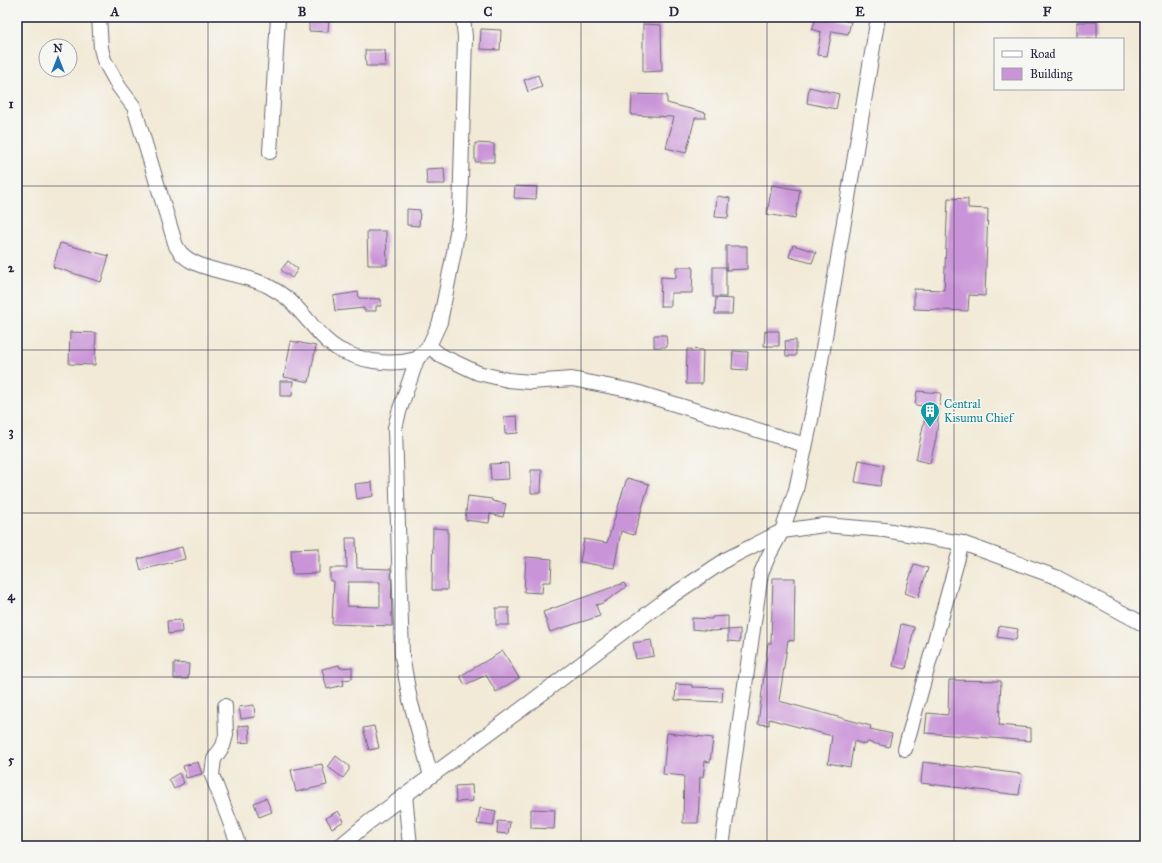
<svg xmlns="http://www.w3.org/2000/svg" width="1162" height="863" font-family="'IM FELL Great Primer',serif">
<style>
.building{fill:#ca95d8;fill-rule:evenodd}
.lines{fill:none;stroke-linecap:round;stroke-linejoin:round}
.street-casing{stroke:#6b6872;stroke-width:16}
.street{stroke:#fff;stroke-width:14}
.grid{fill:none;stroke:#22223b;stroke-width:1;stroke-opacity:0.55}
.labels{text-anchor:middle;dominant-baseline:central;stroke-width:3;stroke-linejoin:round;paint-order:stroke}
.culture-label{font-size:12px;fill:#0d838f;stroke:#f6f6f2;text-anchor:start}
.neatline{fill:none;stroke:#22223b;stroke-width:1.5}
.grid-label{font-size:13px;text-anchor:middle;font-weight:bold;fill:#22223b}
</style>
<rect width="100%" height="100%" fill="#f6f6f2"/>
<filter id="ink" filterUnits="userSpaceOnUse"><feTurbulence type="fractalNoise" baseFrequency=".025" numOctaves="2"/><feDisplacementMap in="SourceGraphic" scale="8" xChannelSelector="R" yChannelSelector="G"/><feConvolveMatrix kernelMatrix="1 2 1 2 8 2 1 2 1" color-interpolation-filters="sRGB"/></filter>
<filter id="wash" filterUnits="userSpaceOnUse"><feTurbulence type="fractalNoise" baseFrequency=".012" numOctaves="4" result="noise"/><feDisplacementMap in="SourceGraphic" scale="16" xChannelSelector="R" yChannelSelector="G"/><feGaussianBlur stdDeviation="0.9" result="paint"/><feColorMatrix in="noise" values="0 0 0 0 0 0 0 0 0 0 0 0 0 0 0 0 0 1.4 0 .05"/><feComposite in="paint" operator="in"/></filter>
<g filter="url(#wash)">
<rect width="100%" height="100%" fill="#f2ead7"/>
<g id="blocks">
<g class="building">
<polygon points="309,17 329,17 328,32 309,31"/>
<polygon points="817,17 830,17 851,22 848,34 832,31 827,56 817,55 821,32 812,29"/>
<rect x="1077" y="22" width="20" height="17"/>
<polygon points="643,24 661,25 662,71 643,72"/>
<polygon points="481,29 501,30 500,50 480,49"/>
<polygon points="365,50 385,50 386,66 366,66"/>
<polygon points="538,75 542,87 528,92 524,80"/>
<polygon points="809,87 839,94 836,109 807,103"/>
<polygon points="632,94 667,95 667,103 706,113 705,118 695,118 686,153 666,148 674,117 631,115"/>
<polygon points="475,143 494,144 494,162 475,162"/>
<polygon points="444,168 445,184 427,184 426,169"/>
<polygon points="772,185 800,190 795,219 767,214"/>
<polygon points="515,186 537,187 536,199 514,198"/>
<polygon points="717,196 730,198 728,218 715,217"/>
<polygon points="948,198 968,199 968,208 988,209 985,296 969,295 968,311 914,309 914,289 944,290"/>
<polygon points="407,209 420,210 419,226 407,225"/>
<polygon points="367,231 386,231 387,265 368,265"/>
<polygon points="60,243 109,256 101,282 53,267"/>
<polygon points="793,245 816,252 812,263 789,257"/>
<polygon points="726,246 747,246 747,269 726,270"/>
<polygon points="288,261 298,269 292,278 281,270"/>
<polygon points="676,267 693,267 692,293 671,293 671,306 660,306 661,277 676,278"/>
<rect x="713" y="267" width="13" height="30"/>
<polygon points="358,292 359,298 381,299 381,306 376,306 376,311 364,311 364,308 335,311 333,296"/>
<polygon points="716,298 733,299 732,314 715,314"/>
<polygon points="765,331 779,331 779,346 764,346"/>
<polygon points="70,332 96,333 95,365 69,364"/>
<polygon points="654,335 666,335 667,347 654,347"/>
<polygon points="796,340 796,356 786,356 785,341"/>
<polygon points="291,341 316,346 309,382 284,377"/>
<polygon points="687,349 703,350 702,384 686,384"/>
<polygon points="733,351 748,352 747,370 732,369"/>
<polygon points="280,381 293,381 292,396 280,396"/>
<polygon points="917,391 941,393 936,438 930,463 916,460 925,417 923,417 924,406 915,405"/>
<polygon points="517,416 518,433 505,434 504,417"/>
<polygon points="859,460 884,465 880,486 855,482"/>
<polygon points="508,463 509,479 491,480 490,464"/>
<polygon points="531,470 542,470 541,493 531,493"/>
<polygon points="627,478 649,484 634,535 621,531 614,568 580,562 584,539 607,543"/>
<polygon points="372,482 373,496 357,499 355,484"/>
<polygon points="468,496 492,499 492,501 506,504 503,517 490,514 489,523 465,520"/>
<polygon points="433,528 448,529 447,590 432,590"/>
<path d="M346 538H356L357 568 391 569 392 626 332 624 334 581H330V568H347ZM348 582H380V607L347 606Z"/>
<polygon points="182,547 185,559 141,570 138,559"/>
<polygon points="319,548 319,573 292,574 291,549"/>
<polygon points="526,557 552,559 551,582 543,582 542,593 524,592"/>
<polygon points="914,564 928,568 918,598 905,593"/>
<polygon points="773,578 795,578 794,641 788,640 779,701 871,726 870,729 892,734 889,747 867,742 866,745 854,741 850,767 828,763 832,736 769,719 769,725 758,724 768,643 771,643"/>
<polygon points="624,583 626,587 603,603 596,605 600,616 550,632 543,612"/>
<rect x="496" y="608" width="13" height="17"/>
<polygon points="728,616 728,630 740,629 740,642 728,641 728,630 713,631 692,629 692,618 712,619 712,617"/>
<polygon points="181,620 182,632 168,634 167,621"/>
<polygon points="901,624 914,627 906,669 893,666"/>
<polygon points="999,626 1018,629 1016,640 997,637"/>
<polygon points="651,640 654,656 636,659 633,643"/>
<polygon points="503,651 519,678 496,692 486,675 465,685 460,676"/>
<polygon points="174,663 189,664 188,679 174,679"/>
<polygon points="339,665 340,668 352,667 352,679 343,680 344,685 327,689 322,669"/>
<polygon points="949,680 1001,681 999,725 1031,728 1031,741 925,733 927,713 948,715"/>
<polygon points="676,684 692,685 692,687 723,688 722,702 675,700"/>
<polygon points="254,705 255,717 241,719 239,707"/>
<polygon points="249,725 250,742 239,743 238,726"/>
<polygon points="374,726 379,748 369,750 363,728"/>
<polygon points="667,733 713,738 710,762 705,761 703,777 700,777 698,823 683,823 684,776 663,774"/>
<polygon points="336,756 349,766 349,770 343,778 328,767"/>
<polygon points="198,762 202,774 186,778 183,766"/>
<polygon points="923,762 1022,774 1019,795 921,783"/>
<polygon points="322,764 327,785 296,792 291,770"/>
<polygon points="179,773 184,783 174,789 169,779"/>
<polygon points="472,785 473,801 456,802 455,786"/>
<polygon points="266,798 272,812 259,817 254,803"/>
<polygon points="480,808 496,811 493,826 477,824"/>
<polygon points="531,809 555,810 554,829 531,828"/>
<polygon points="338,811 344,821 332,828 326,818"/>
<polygon points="498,821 510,822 508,834 497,833"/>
</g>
</g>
</g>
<g filter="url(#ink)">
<use href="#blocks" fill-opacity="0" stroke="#6b6872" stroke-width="1"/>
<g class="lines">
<defs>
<g id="street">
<path d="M99 17 101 48 104 60 119 87 134 107 176 246C178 249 180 253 183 255 200 272 245 273 268 286 277 291 289 298 295 306 312 323 325 346 349 354 370 363 395 365 417 359"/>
<polyline points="270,152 278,17"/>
<polyline points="429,346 440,355 478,373 508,380 531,382 572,379 633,391 805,445"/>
<polyline points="225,706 226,735 223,746 214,759 212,775 239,846"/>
<polyline points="905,749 962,543"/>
<polyline points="431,776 410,700 402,656 395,428 399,412 417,359 429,346 440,322 454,252 460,213 465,37 463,17"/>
<polyline points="405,795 410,846"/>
<polyline points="340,846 369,822 523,708 664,601 727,559 782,531 824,525 885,530 962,543 1056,577 1145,625"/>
<polyline points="722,846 761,573 768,557 782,531 796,490 812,415 878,17"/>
</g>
</defs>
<use href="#street" class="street-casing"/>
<use href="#street" class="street"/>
</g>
</g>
<path class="grid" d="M208 17V846M395 17V846M581 17V846M767 17V846M954 17V846M17 186H1145M17 350H1145M17 513H1145M17 677H1145"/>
<defs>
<symbol id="building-pin" viewBox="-11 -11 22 30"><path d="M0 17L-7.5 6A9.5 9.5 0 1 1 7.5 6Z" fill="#0f9aa8" stroke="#f6f6f2"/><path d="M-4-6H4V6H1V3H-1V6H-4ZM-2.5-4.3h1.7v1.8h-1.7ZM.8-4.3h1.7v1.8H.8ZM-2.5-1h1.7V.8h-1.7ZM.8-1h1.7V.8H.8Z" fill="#fff"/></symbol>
</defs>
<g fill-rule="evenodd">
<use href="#building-pin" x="919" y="400" width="22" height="30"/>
</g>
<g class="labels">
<g class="culture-label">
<text x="944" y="404">Central<tspan x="944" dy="14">Kisumu Chief</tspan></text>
</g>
</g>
<rect width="1162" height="863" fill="none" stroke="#f6f6f2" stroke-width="44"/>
<rect x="994" y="38" width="130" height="52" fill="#f6f6f2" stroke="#a1a1a9"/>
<rect x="1002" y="51" width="20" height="6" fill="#ffffff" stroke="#a1a1a9"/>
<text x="1030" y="58" font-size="12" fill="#22223b">Road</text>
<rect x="1002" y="68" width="20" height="12" fill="#ca95d8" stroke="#a1a1a9"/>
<text x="1030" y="78" font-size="12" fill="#22223b">Building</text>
<g transform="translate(58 58)"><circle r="19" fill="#f6f6f2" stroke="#a1a1a9"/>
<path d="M0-3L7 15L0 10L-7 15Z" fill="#1f6fb2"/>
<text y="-6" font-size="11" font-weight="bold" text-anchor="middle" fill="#22223b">N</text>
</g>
<rect x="22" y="22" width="1118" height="819" class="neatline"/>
<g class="grid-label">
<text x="115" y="16">A</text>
<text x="302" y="16">B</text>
<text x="488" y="16">C</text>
<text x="674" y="16">D</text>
<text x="860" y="16">E</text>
<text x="1047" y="16">F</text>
<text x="11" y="108">1</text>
<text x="11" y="272">2</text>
<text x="11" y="436">3</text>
<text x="11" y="600">4</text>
<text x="11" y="764">5</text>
</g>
</svg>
